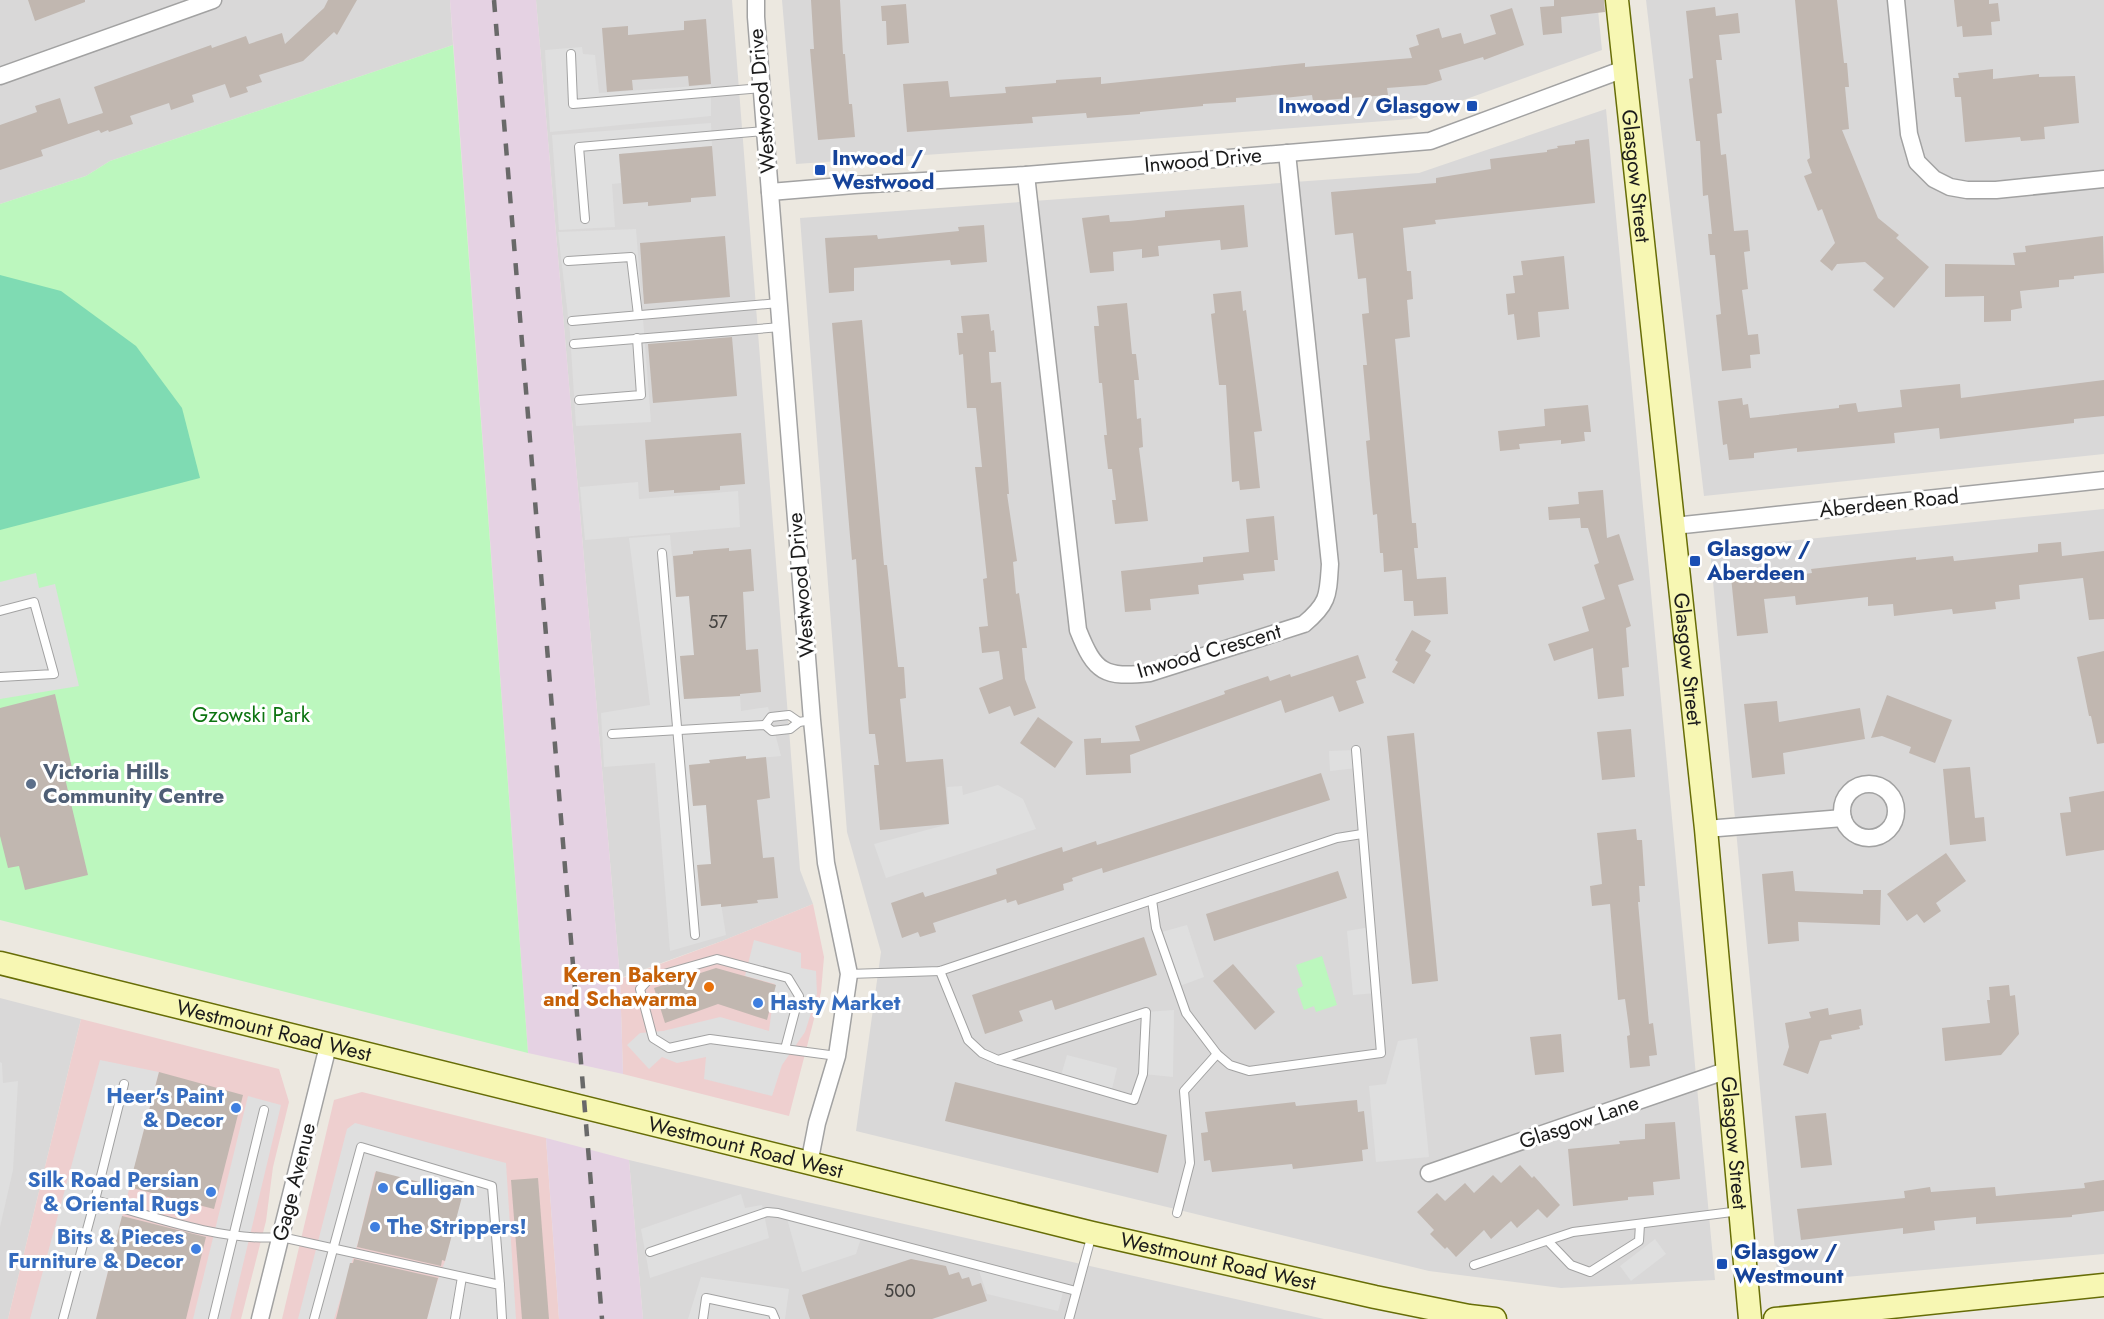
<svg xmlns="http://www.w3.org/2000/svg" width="2104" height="1319" font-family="Jost,sans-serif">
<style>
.residential{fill:#d9d8d8}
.commercial{fill:#eecfcf}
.industrial{fill:#e5d2e3}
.park{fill:#bcf7be}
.pitch{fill:#7fdbb3}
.parking{fill:#dfdfdf}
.building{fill:#c1b7b0}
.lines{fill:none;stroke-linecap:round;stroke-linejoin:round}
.lane-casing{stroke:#a2a2a2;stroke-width:10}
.street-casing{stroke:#a2a2a2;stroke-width:19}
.secondary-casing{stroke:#676d07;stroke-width:25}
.lane{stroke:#fff;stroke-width:8}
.street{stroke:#fff;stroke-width:16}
.secondary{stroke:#f7f7b3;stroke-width:22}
.rail{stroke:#696969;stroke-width:4.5;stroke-dasharray:12 12;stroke-linecap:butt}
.transit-dot{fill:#1a4fb4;stroke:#fff;stroke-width:2}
.service-dot{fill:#5c6f8a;stroke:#fff;stroke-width:2}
.food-dot{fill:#e8710a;stroke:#fff;stroke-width:2}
.shop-dot{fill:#3f7fe0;stroke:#fff;stroke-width:2}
.labels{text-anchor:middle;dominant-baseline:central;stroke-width:6;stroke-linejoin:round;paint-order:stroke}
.number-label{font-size:18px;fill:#444240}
.street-label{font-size:21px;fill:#1b1b1b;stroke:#fff}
.transit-label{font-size:21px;font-weight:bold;fill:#164399;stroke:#fff;text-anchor:start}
.park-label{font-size:21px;fill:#0d7411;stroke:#fff}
.service-label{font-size:21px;font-weight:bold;fill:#4e5e75;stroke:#fff;text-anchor:start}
.food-label{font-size:21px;font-weight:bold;fill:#c56008;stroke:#fff;text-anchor:end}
.shop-label{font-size:21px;font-weight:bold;fill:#366cbe;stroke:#fff;text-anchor:start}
</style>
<rect width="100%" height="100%" fill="#ece8e0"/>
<g class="residential">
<polygon points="0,0 450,0 453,45 110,161 86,176 0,204"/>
<polygon points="536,0 732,0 800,870 813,904 722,941 620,978"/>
<polygon points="782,0 1597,0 1602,50 1411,119 1111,142 796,164"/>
<polygon points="1646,0 2104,0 2104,454 1704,496"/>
<polygon points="1606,109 1715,1280 1561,1288 1429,1271 856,1131 881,952 847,832 800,218 1419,173"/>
<polygon points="2104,509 2104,1254 1778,1283 1710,549"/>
<polygon points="0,998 81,1019 8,1319 0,1319"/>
<polygon points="629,1160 785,1197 1324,1319 643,1319"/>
</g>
<g class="commercial">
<polygon points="813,904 824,957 821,992 789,1116 623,1074 620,979 722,941"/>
<polygon points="81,1019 279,1069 289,1102 273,1167 266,1221 241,1319 8,1319"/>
<polygon points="362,1092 546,1138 559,1319 282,1319 334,1100"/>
</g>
<g class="industrial">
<polygon points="450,0 536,0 620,978 623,1074 528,1053"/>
<polygon points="546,1138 629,1160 643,1319 559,1319"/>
</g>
<g class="park">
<polygon points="453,45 528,1053 0,920 0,204 86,176 110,161"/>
<polygon points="1322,956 1337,1005 1316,1012 1314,1006 1304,1010 1297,989 1303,986 1296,965"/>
</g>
<polygon class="pitch" points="0,275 61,291 136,346 182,408 200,478 0,530"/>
<g class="parking">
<polygon points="582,47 583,54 595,55 599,93 711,85 711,116 550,132 545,50"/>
<polygon points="711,123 712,146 619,154 621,183 612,184 615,227 559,230 552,135"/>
<polygon points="636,229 651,422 576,426 570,333 558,232"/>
<polygon points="638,482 639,499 738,491 740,527 585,540 580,487"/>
<polygon points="670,535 676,597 689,596 694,655 680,656 684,699 740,696 741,711 768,707 781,756 746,759 745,756 710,760 710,763 689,765 693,805 706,805 711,864 698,865 721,904 726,935 670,951 655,763 604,767 601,713 650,705 629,538"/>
<polygon points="36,573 39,588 55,584 79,686 0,699 0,582"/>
<polygon points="1356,750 1357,768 1330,771 1329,751"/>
<polygon points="998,785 1023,799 1036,829 886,878 874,844 949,824 947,787 962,786 963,795"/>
<polygon points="1187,925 1204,977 1177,987 1158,933"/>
<polygon points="1370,927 1376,993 1353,995 1347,931"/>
<polygon points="754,940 801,953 801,968 816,971 817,994 805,1032 782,1065 772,1096 704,1079 706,1057 677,1063 662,1057 649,1069 627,1045 640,1033 663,1031 720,1017 769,1031 775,984 745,976"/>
<polygon points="1174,1010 1173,1077 1143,1074 1146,1012"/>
<polygon points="1417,1038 1429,1157 1376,1162 1369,1086 1386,1084 1398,1041"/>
<polygon points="1067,1055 1117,1068 1111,1093 1060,1079"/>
<polygon points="100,1060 159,1072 96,1319 30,1319"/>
<polygon points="0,1062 2,1063 3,1083 18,1081 13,1170 0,1227"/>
<polygon points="248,1096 281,1105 230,1319 193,1319"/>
<polygon points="355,1123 506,1163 516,1319 427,1319 436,1285 445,1261 462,1193 375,1172 359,1239 334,1319 298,1319 347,1129"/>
<polygon points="741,1194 745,1208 762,1205 769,1238 650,1278 641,1229"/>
<polygon points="786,1215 862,1235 856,1254 802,1272"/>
<polygon points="1655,1239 1666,1254 1631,1281 1620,1266"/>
<polygon points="977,1265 1064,1288 1058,1311 987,1294"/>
<polygon points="701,1277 789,1289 785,1319 688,1319"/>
</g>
<g class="building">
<polygon points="28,0 85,0 85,2 35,21"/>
<polygon points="328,0 357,0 337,35 334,32 303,61 259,75 262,82 246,87 248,92 230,98 225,84 192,95 194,102 171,110 169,103 130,116 133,124 109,132 108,130 101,133 99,130 41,150 43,156 0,170 0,125 37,112 35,106 60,98 68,124 103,113 94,87 211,45 212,48 246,36 249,44 282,33 285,44 324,8"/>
<polygon points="811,0 840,0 843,54 845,54 849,104 852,104 855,137 818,140 810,49 814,49"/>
<polygon points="1554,0 1604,0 1605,12 1561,17 1562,33 1543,35 1540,7 1554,6"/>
<polygon points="1795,0 1837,0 1844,63 1847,63 1849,87 1845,87 1849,129 1842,130 1878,218 1899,235 1896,238 1929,267 1894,308 1873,290 1884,278 1865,262 1837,264 1832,271 1820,261 1835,243 1822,209 1818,211 1804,176 1812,173 1807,160 1810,158"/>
<polygon points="1954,0 1989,0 1989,4 1998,3 2000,21 1991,22 1992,35 1963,37 1962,26 1957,27"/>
<polygon points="906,4 909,43 887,45 886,21 882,21 881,6"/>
<polygon points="1715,7 1716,16 1738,13 1740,33 1719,35 1722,60 1716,60 1722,113 1717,114 1721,155 1726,154 1734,231 1748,230 1750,251 1744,252 1748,289 1742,290 1748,335 1758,334 1760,354 1750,355 1751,368 1722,371 1716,315 1721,314 1715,255 1710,255 1708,234 1712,234 1708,195 1703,196 1700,141 1696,141 1689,79 1693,78 1686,11"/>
<polygon points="1512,8 1524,45 1484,60 1483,57 1439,70 1442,80 1426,85 1387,88 1388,95 1313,101 1312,95 1284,98 1283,94 1236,98 1236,102 1203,104 1203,106 1140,112 1140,114 1087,118 1086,113 1032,117 1033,123 907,132 903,84 948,81 950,97 1006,93 1005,87 1056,83 1056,80 1101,77 1101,84 1305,63 1305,67 1412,58 1409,48 1419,45 1416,35 1439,28 1442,38 1461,33 1464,44 1496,34 1490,15"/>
<polygon points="706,19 711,84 689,86 688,76 632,80 633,90 607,92 602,28 628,26 628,35 684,30 684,21"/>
<polygon points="1993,69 1993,79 2039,74 2039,77 2075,76 2079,123 2044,127 2045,139 2021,141 2020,137 1965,142 1961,97 1955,97 1953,78 1959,78 1958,73"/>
<polygon points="1589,139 1595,203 1435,220 1436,224 1403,228 1407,271 1411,271 1413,299 1407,300 1410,337 1395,339 1412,523 1416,523 1418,548 1414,548 1417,579 1446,577 1448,614 1414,616 1413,601 1404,601 1402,570 1384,572 1383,553 1380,553 1377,514 1373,515 1366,441 1370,440 1363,365 1367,365 1362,314 1369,313 1366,278 1358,279 1353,233 1335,235 1331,192 1436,183 1436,178 1491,169 1490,159 1547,152 1547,150 1558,148 1557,146 1575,144 1575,141"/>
<polygon points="712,146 716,196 691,198 691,202 648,206 648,202 623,204 619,154"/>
<polygon points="1244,205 1248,247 1221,250 1220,240 1158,246 1159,256 1142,258 1142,249 1113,252 1114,271 1090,273 1082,218 1109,215 1110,222 1129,221 1165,217 1165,211"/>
<polygon points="984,225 987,262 951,265 950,260 854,268 854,291 829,293 825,238 877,235 878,239 959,231 958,227"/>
<polygon points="725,236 730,297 644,304 640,243"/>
<polygon points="2103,236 2104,273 2074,276 2074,279 2059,280 2059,287 2020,291 2022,308 2011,310 2011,321 1984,322 1984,296 1945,297 1945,264 2015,265 2013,253 2026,252 2025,246"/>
<polygon points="1564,256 1569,309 1538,312 1540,337 1517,340 1514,314 1508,315 1506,294 1515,293 1513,276 1523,275 1521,261"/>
<polygon points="1241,291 1243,311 1246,310 1262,431 1254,432 1260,488 1240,490 1239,481 1232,482 1226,385 1219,385 1211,314 1215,313 1213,294"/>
<polygon points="1127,303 1132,354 1136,354 1139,380 1134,380 1137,419 1141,418 1143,447 1139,448 1148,521 1115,524 1112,500 1116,500 1112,469 1108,469 1104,435 1107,435 1102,383 1099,383 1094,326 1099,326 1097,306"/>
<polygon points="989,314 991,331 994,330 996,352 989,352 991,383 1001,382 1009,494 1007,494 1017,561 1013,562 1016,594 1019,593 1027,648 1022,648 1025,679 1036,708 1014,716 1010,706 989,714 979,688 1003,679 999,651 982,653 979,627 988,626 983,579 987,578 975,467 982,467 976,408 967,408 963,354 959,355 957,333 963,333 961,316"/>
<polygon points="862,320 884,565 887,565 898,667 904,667 906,698 900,699 906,762 943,759 949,824 880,830 874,765 879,765 875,734 869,734 856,559 852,560 832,323"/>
<polygon points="732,337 737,396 653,403 648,344"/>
<polygon points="2104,380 2104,416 2074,419 2074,423 1940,439 1939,428 1894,433 1895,443 1797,452 1797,448 1754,453 1754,458 1729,460 1727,444 1723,445 1718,401 1742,398 1743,405 1748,404 1750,418 1839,408 1839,405 1856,403 1858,412 1902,407 1900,390 1960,384 1961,398"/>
<polygon points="1588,405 1591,432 1584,432 1585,441 1561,444 1561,440 1519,444 1520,449 1500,451 1498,431 1545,426 1544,409"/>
<polygon points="741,433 745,484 720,486 720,490 674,493 674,490 649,492 645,440"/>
<polygon points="1603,490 1607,538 1619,534 1634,580 1618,585 1631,626 1626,628 1629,667 1622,668 1624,696 1598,699 1593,648 1554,661 1548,644 1589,631 1582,607 1605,599 1594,565 1599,563 1588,528 1581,528 1580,518 1549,520 1548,507 1579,504 1578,492"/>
<polygon points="1274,516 1278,560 1274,560 1275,571 1243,574 1244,580 1198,585 1199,594 1150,599 1151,610 1125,612 1121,571 1203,562 1203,557 1249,552 1246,519"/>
<polygon points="2061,542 2062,556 2104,551 2104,619 2089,620 2083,578 2019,585 2020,599 1995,602 1996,609 1953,614 1952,609 1894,616 1893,604 1868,606 1868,597 1796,605 1795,596 1764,599 1768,633 1737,636 1731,577 1780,572 1780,577 1812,573 1811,569 1916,557 1916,560 1953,556 1954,561 2038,552 2038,544"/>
<polygon points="729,548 729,551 751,549 754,591 743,592 746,650 758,649 761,692 740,694 740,696 684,699 680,656 694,655 689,596 676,597 673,556 693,554 693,551"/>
<polygon points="1412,630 1431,641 1425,651 1431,655 1414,684 1392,672 1398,662 1395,660"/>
<polygon points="2104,651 2104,743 2097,744 2091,716 2089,716 2077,657"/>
<polygon points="1358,655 1366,678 1356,681 1364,703 1339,712 1333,696 1285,713 1281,700 1130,755 1131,773 1086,775 1084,739 1101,738 1101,743 1140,741 1135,726 1225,694 1224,691 1268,676 1270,681 1290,674 1291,677"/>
<polygon points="55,694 73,772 64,774 88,875 25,890 19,866 8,868 0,836 0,708"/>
<polygon points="1887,695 1952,720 1935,763 1909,753 1911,747 1882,736 1871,738"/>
<polygon points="1777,701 1779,722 1860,708 1865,739 1783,753 1785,774 1752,778 1744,704"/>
<polygon points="1038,717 1073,742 1055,768 1020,743"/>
<polygon points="1631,729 1635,777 1602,780 1597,732"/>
<polygon points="1414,733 1438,981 1412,984 1387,736"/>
<polygon points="746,756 746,759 766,757 770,798 757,800 763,858 774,857 778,898 757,900 758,903 721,907 721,904 701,906 697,865 711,864 706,805 693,806 689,765 710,763 709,760"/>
<polygon points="1970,767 1975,818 1984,817 1986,841 1950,845 1943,769"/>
<polygon points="1321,773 1330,800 1103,873 1102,868 1072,878 1073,881 1063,884 1064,890 1018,905 1016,900 1007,903 1006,899 933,923 936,932 920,937 918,932 902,938 891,903 923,892 925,897 997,874 996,869 1062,847 1063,852 1096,841 1097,845"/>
<polygon points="2104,791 2104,850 2066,856 2060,813 2071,812 2069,797"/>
<polygon points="1636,829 1637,840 1642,840 1645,886 1639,886 1640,902 1638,902 1649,1024 1653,1023 1657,1055 1649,1056 1650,1066 1630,1068 1627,1036 1630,1035 1625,999 1618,1000 1610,904 1592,906 1590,886 1602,884 1597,833"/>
<polygon points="1946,853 1966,881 1936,903 1941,911 1924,923 1917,914 1907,921 1887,894"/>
<polygon points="1338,871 1347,898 1214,941 1206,914"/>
<polygon points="1793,871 1795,891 1863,894 1863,890 1881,890 1880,925 1798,922 1799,941 1768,944 1762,874"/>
<polygon points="1144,937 1157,975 1055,1010 1052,1000 1019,1011 1023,1021 985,1034 972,995"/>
<polygon points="1233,964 1275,1012 1255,1030 1213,981"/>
<polygon points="716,968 776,985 767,1020 718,1004 665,1023 654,988"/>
<polygon points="2009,985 2010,996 2015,995 2019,1034 2001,1055 1945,1061 1942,1028 1990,1023 1987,1000 1990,1000 1989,987"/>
<polygon points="1828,1008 1829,1015 1861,1009 1863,1025 1859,1026 1860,1029 1831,1035 1832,1039 1820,1041 1808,1074 1783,1065 1789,1047 1785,1023 1811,1018 1809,1012"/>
<polygon points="1561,1034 1564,1072 1535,1075 1530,1037"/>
<polygon points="159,1072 243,1095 214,1209 129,1187"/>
<polygon points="955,1082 1167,1135 1158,1173 945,1121"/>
<polygon points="1357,1100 1358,1112 1364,1111 1368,1149 1362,1150 1363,1161 1293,1169 1292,1164 1212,1172 1210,1160 1204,1161 1201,1133 1208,1132 1205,1112 1295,1102 1296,1106"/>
<polygon points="1826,1113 1832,1165 1801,1168 1795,1116"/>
<polygon points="1675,1122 1680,1179 1653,1182 1654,1195 1628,1197 1628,1200 1573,1206 1568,1149 1620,1144 1619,1141 1645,1139 1645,1124"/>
<polygon points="1520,1165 1532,1178 1534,1176 1560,1205 1547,1218 1538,1209 1517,1228 1511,1221 1491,1239 1484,1230 1456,1257 1447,1247 1445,1249 1430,1234 1434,1230 1417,1212 1437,1193 1445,1201 1465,1183 1474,1193 1493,1175 1501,1183"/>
<polygon points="376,1171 463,1193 445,1261 442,1260 441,1266 357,1247"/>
<polygon points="538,1178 549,1319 522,1319 511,1180"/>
<polygon points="2104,1180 2104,1211 2072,1215 2072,1217 1976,1224 1976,1217 1934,1221 1935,1230 1903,1234 1903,1228 1801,1240 1797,1209 1905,1198 1904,1191 1930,1187 1931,1192 1995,1187 1996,1196 2085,1188 2084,1183"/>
<polygon points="122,1216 206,1237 186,1319 96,1319"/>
<polygon points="354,1259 438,1278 427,1319 336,1319 350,1263 353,1263"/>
<polygon points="911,1259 946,1266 949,1275 959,1272 962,1279 969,1277 972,1286 981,1283 987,1301 932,1319 810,1319 802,1295"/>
</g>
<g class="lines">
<defs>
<g id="lane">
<polyline points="571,54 573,104 762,88"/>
<polyline points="585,219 579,147 765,131"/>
<polyline points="568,261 631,257 638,315"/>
<polyline points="572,321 779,303"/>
<polyline points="574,344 781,327"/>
<polyline points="579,400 641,395 637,338"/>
<polyline points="662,553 695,935"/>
<polyline points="0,611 34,602 54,674 0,677"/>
<polyline points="765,725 771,717 789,715 799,722"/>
<polyline points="612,734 765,725 772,731 790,729 799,722 812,720"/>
<polyline points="1152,900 1156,928 1186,1013 1217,1054 1230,1065 1249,1071 1381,1053 1356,750"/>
<polyline points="940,971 968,1040 982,1053 998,1060 1146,1012 1143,1074 1134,1100 998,1060"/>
<polyline points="849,974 940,971 1337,838 1362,834"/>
<polyline points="785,1049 799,996 788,978 717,959 650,978 640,989 653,1038 669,1048 710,1039 837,1056"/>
<path d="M124 1084 95 1200C151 1216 222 1242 281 1237L500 1285 502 1319"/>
<polyline points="1177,1213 1190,1163 1184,1091 1217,1054"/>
<polyline points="1548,1241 1571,1265 1590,1272 1639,1241 1640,1224"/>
<polyline points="650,1252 767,1212 778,1213 1076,1291"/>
<polyline points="1474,1265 1573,1232 1740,1211"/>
<polyline points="63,1319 95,1200"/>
<polyline points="213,1319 264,1110"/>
<polyline points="314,1319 361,1147 492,1186 500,1285"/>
<polyline points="455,1319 462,1277"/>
<polyline points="703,1319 706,1298 772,1312 775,1319"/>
<polyline points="1069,1319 1092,1234"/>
</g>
<g id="street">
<polyline points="756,0 756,17 812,720 826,863 849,974 837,1056 817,1123 809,1164"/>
<polyline points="1896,0 1909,134 1917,162 1934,179 1950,187 1967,190 1996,190 2104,179"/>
<polyline points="0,76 213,0"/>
<path d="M1026 175 1078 630C1095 673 1104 678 1150 673L1304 624C1329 603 1328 595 1330 564L1287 153"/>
<polyline points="770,192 854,185 1026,175 1430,141 1624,69"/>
<polyline points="1674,526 2104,480"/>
<circle cx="1869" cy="811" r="27"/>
<polyline points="1706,829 1843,818"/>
<polyline points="1429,1173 1728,1070"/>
<polyline points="260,1319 328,1046"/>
</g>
<g id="secondary">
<path id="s1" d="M1617 0 1706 829 1750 1319"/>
<path id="s2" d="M0 963 1092 1233 1375 1297 1469 1316 1495 1319"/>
<polyline points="1775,1319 2104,1285"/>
</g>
</defs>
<use href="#lane" class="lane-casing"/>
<use href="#street" class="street-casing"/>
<use href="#secondary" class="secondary-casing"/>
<use href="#lane" class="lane"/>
<use href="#street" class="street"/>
<use href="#secondary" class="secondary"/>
<polyline class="rail" points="494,0 602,1319"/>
</g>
<g class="transit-dot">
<rect x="1466" y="100" width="12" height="12" rx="3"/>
<rect x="814" y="164" width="12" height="12" rx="3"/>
<rect x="1689" y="555" width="12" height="12" rx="3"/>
<rect x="1716" y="1258" width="12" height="12" rx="3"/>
</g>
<circle class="service-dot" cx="31" cy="784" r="6"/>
<circle class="food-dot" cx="709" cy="987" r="6"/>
<g class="shop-dot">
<circle cx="758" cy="1003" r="6"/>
<circle cx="236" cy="1108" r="6"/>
<circle cx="383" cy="1188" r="6"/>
<circle cx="211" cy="1192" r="6"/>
<circle cx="375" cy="1227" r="6"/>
<circle cx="196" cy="1249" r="6"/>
</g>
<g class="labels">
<g class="number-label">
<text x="718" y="622">57</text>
<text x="900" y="1291">500</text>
</g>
<g class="street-label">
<text transform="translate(762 101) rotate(-95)">Westwood Drive</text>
<text transform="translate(1203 160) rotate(-5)">Inwood Drive</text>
<text stroke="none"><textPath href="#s1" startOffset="177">Glasgow Street</textPath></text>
<text transform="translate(1889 503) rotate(-6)">Aberdeen Road</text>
<text transform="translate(801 585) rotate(-95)">Westwood Drive</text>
<text transform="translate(1209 651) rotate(-16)">Inwood Crescent</text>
<text stroke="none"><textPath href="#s1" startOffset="663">Glasgow Street</textPath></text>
<text stroke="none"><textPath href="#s2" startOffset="282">Westmount Road West</textPath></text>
<text transform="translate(1579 1122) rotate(-19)">Glasgow Lane</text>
<text stroke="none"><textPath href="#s1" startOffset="1149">Glasgow Street</textPath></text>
<text stroke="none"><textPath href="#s2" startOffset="768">Westmount Road West</textPath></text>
<text transform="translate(294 1182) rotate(-76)">Gage Avenue</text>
<text stroke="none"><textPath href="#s2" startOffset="1254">Westmount Road West</textPath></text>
</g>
<g class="transit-label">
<text x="1460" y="106" text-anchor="end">Inwood / Glasgow</text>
<text x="832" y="158">Inwood /<tspan x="832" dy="24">Westwood</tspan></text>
<text x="1707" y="549">Glasgow /<tspan x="1707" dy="24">Aberdeen</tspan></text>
<text x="1734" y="1252">Glasgow /<tspan x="1734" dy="24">Westmount</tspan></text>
</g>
<g class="park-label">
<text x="251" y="715">Gzowski Park</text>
</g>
<g class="service-label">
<text x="43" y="772">Victoria Hills<tspan x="43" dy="24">Community Centre</tspan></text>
</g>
<g class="food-label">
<text x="697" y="975">Keren Bakery<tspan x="697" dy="24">and Schawarma</tspan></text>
</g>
<g class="shop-label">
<text x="770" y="1003">Hasty Market</text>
<text x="224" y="1096" text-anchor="end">Heer's Paint<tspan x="224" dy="24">&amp; Decor</tspan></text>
<text x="199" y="1180" text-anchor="end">Silk Road Persian<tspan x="199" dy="24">&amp; Oriental Rugs</tspan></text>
<text x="395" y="1188">Culligan</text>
<text x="387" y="1227">The Strippers!</text>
<text x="184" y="1237" text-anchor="end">Bits &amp; Pieces<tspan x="184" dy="24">Furniture &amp; Decor</tspan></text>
</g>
</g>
</svg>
